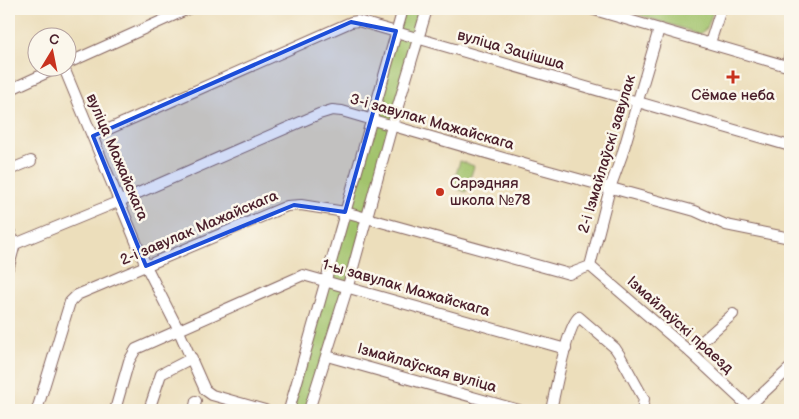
<svg xmlns="http://www.w3.org/2000/svg" width="799" height="419" font-family="'Balsamiq Sans',sans-serif">
<style>
.green{fill:#a2c36c;stroke:#76714c}
.lines{fill:none;stroke-linecap:round;stroke-linejoin:round}
.minor-casing{stroke:#83625d;stroke-width:12}
.minor{stroke:#fff;stroke-width:10}
.marked{fill:#1d4ed8;fill-opacity:0.2;stroke:#1d4ed8;stroke-width:4;stroke-linejoin:round}
.poi-dot{fill:#c8321e;stroke:#fbf7ec;stroke-width:2}
.labels{text-anchor:middle;dominant-baseline:central;stroke-width:5;stroke-linejoin:round;paint-order:stroke}
.street-label{font-size:15px;fill:#4a1f2b;stroke:#fbf7ec}
.poi-label{font-size:15px;fill:#4a1f2b;stroke:#fbf7ec}
</style>
<rect width="100%" height="100%" fill="#fbf7ec"/>
<filter id="ink" filterUnits="userSpaceOnUse"><feTurbulence type="fractalNoise" baseFrequency=".02" numOctaves="2"/><feDisplacementMap in="SourceGraphic" scale="10" xChannelSelector="R" yChannelSelector="G"/><feConvolveMatrix kernelMatrix="1 2 1 2 8 2 1 2 1" color-interpolation-filters="sRGB"/></filter>
<filter id="wash" filterUnits="userSpaceOnUse"><feTurbulence type="fractalNoise" baseFrequency=".0096" numOctaves="4" result="noise"/><feDisplacementMap in="SourceGraphic" scale="20" xChannelSelector="R" yChannelSelector="G"/><feGaussianBlur stdDeviation="1.12" result="paint"/><feColorMatrix in="noise" values="0 0 0 0 0 0 0 0 0 0 0 0 0 0 0 0 0 1.4 0 .05"/><feComposite in="paint" operator="in"/></filter>
<g filter="url(#wash)">
<rect width="100%" height="100%" fill="#ecdebb"/>
<g class="green">
<polygon points="403,9 427,9 309,410 289,410"/>
<polygon points="624,9 714,9 707,28 700,34 624,10"/>
<polygon points="460,161 474,166 466,192 452,187"/>
</g>
</g>
<g filter="url(#ink)">
<g class="lines">
<defs>
<g id="minor">
<polyline points="591,9 790,67"/>
<polyline points="710,43 721,9"/>
<polyline points="68,63 188,9"/>
<polyline points="787,66 790,53"/>
<polyline points="64,68 146,266 178,329 205,390 212,395 265,410"/>
<polyline points="9,90 57,68"/>
<polyline points="93,136 351,22 358,21 790,146"/>
<polyline points="9,170 31,161"/>
<polyline points="9,230 15,244"/>
<polyline points="15,244 120,201 319,114 332,110 342,111 531,166 695,211 726,225 790,238"/>
<polyline points="9,266 15,244"/>
<polyline points="590,266 690,352 749,407"/>
<polyline points="690,352 733,314"/>
<polyline points="327,356 519,410"/>
<polyline points="37,410 70,302 77,295 287,206 301,205 345,212 569,274 590,266 610,188 622,155 659,29"/>
<polyline points="115,410 129,361 136,349 303,275 566,349"/>
<polyline points="149,410 161,374 192,358"/>
<polyline points="194,410 196,401"/>
<path d="M289 410C328 277 364 142 403 9"/>
<polyline points="309,410 348,286 392,126 427,9"/>
<path d="M551 410C555 393 567 325 579 317L615 348 619 354 644 399 642 410"/>
<polyline points="745,410 790,368"/>
</g>
</defs>
<use href="#minor" class="minor-casing"/>
<use href="#minor" class="minor"/>
</g>
</g>
<path class="marked" d="M351 22 396 31 345 212 294 205 146 266 93 136Z"/>
<g class="poi-dot">
<path d="M730.5 69.5h5v5h5v5h-5v5h-5v-5h-5v-5h5z"/>
<circle cx="440" cy="192" r="5"/>
</g>
<g class="labels">
<g class="street-label">
<text transform="translate(511 50) rotate(16)">вуліца Зацішша</text>
<text transform="translate(432 122) rotate(16)">3-і завулак Мажайскага</text>
<text transform="translate(607 154) rotate(-73)">2-і Ізмайлаўскі завулак</text>
<text transform="translate(117 157) rotate(67)">вуліца Мажайскага</text>
<text transform="translate(199 228) rotate(-23)">2-і завулак Мажайскага</text>
<text transform="translate(406 288) rotate(16)">1-ы завулак Мажайскага</text>
<text transform="translate(680 325) rotate(42)">Ізмайлаўскі праезд</text>
<text transform="translate(427 368) rotate(16)">Ізмайлаўская вуліца</text>
</g>
<g class="poi-label">
<text x="733" y="95">Сёмае неба</text>
<text x="450" y="183" text-anchor="start">Сярэдняя<tspan x="450" dy="17">школа №78</tspan></text>
</g>
</g>
<rect width="799" height="419" fill="none" stroke="#fbf7ec" stroke-width="30"/>
<g transform="translate(52 52) rotate(10)"><circle r="24" fill="#fbf7ec" stroke="#b4a19f"/>
<path d="M0-4L9 19L0 12L-9 19Z" fill="#c8321e"/>
<text y="-8" font-size="14" font-weight="bold" text-anchor="middle" fill="#4a1f2b">С</text>
</g>
</svg>
